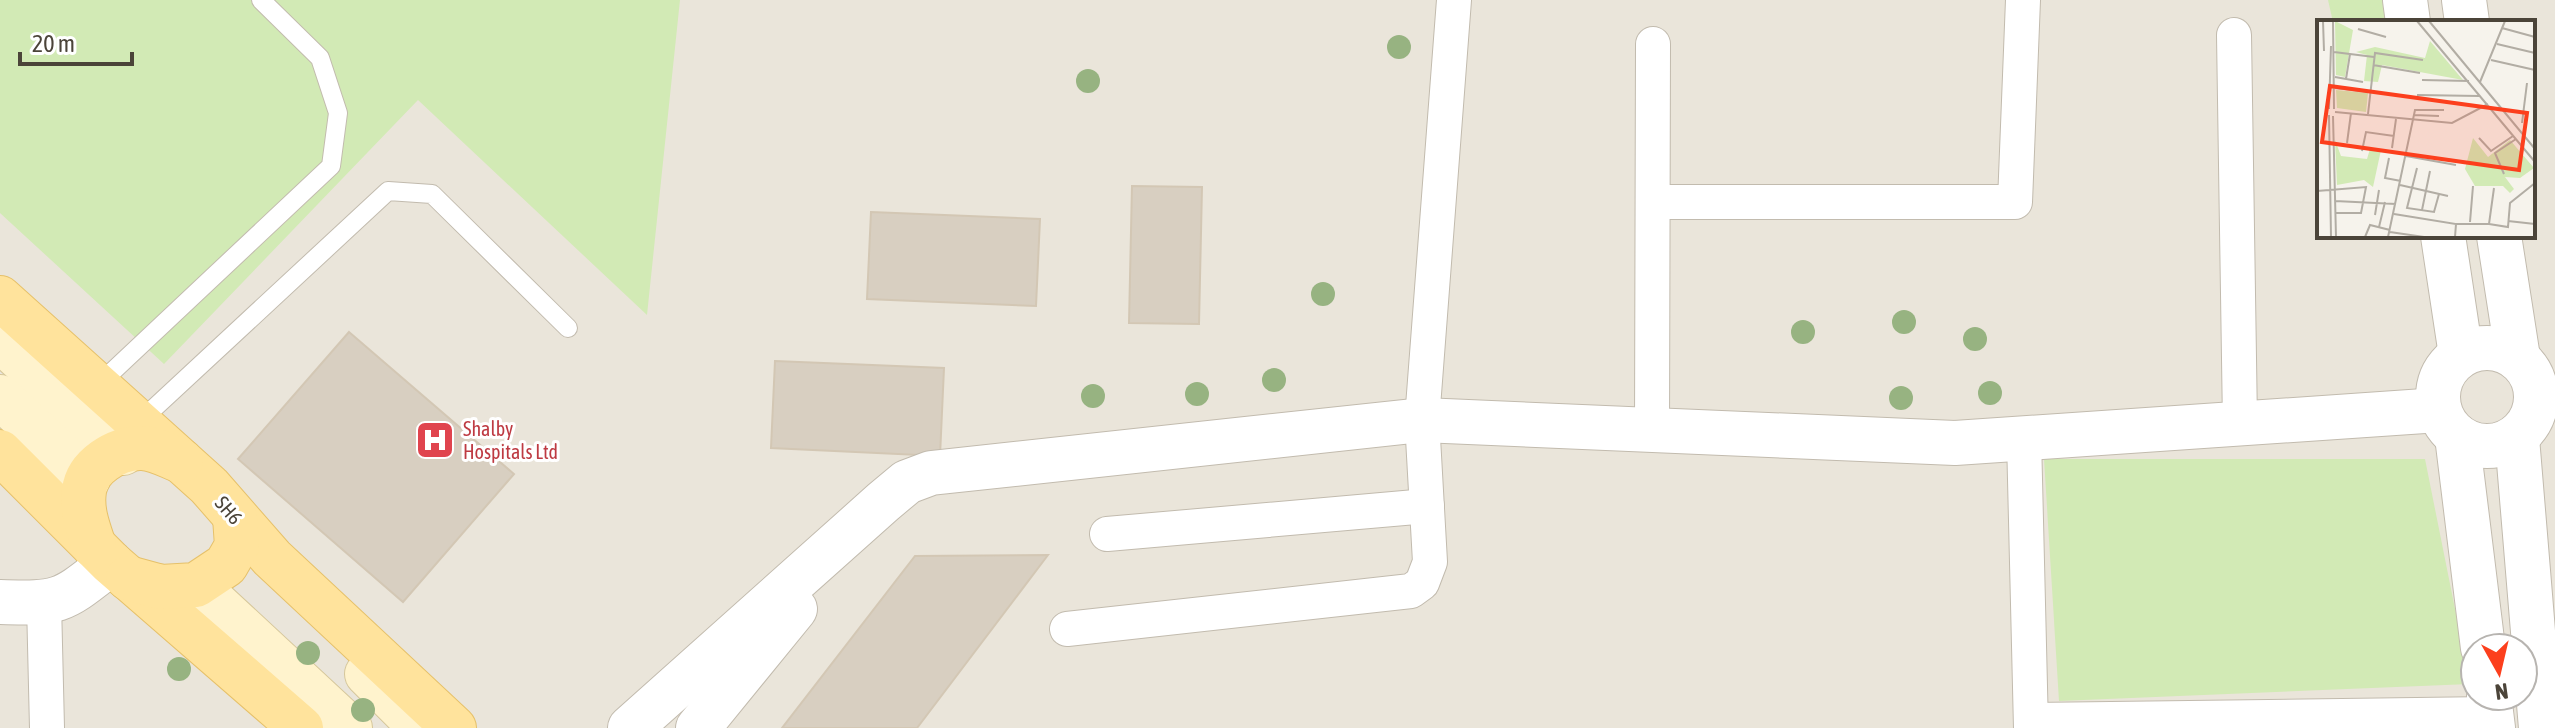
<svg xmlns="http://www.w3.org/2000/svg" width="2555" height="728" font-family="'Asap Condensed',sans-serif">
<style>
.residential{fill:#eae5da;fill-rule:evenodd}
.green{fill:#d2eab5}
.building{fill:#d8cfc1;stroke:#d3c7b4;stroke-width:2}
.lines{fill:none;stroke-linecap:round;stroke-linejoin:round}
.service-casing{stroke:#c2bbae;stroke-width:20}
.minor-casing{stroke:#c2bbae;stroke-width:36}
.tertiary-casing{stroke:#c2bbae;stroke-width:46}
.secondary-casing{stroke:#d6c79b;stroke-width:46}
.primary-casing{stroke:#e6c16a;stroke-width:46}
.service{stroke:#fff;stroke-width:18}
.minor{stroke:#fff;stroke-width:34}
.tertiary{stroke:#fff;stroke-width:44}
.secondary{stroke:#fff3cd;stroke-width:44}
.primary{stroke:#ffe39c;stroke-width:44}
.tree{fill:#97b381}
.labels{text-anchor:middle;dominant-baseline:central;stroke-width:6;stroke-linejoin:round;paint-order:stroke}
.health-label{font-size:20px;fill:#be3a42;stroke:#fff;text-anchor:start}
.street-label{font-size:20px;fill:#4b4439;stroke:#fff}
.inset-road{fill:none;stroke:#b2ada4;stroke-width:2}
.view{fill:#fc3f1d;fill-opacity:0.15;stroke:#fc3f1d;stroke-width:4}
.inset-edge{fill:none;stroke:#4b4439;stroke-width:4}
</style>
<rect width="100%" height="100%" fill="#f6f3ec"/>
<path class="residential" d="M0 0H2555V728H0ZM2319 22H2533V236H2319ZM2475 648H2523V696H2475Z"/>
<g class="green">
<polygon points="0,0 680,0 647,315 418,100 164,364 0,213"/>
<polygon points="2328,0 2385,0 2389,22 2333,22"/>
<polygon points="2044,459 2425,459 2470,684 2059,701"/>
</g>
<g class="building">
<polygon points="1132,186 1202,187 1199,324 1129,323"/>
<polygon points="871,212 1040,219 1036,306 867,299"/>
<polygon points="349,332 514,474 403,602 238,459"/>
<polygon points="775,361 944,368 940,456 771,448"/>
<polygon points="1048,555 917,728 782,728 915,556"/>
</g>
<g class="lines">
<defs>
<g id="service">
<polyline points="97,386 331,166 338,113 320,58 261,0"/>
<polyline points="138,423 388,191 432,194 568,328"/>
</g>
<g id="minor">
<polyline points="2234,35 2240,423"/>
<polyline points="1653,202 2015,202 2023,0"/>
<polyline points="1652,430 1653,44"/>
<polyline points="2024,438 2031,728"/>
<polyline points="1107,534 1427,506"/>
<polyline points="44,603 47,728"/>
<polyline points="1067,629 1411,591 1422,583 1430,562 1422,420 1454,0"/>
<polyline points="2031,720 2491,714"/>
</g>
<g id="tertiary">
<polyline points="2405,0 2408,22"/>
<polyline points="2464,0 2467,22"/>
<polyline points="2443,236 2461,355"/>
<polyline points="2499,236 2518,358"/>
<circle cx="2487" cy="397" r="49"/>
<polyline points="2457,436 2483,648"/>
<polyline points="2517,438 2541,728"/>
<path d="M0 602C63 604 62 601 111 563"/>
<polyline points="2489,696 2493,728"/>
<polyline points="630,728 883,502 907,482 931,473 1422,420 1955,443 2439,410"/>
<polyline points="698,728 795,609"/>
</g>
<g id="secondary">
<polyline points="0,340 123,453"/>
<polyline points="0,397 88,479"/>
<polyline points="196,585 350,728"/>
<polyline points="367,674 421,728"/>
</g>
<g id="primary">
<polyline points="0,298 209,486 272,558 454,728"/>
<polyline points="0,452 111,563 301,728"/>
<path d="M94 546C88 528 81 510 84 491 87 466 116 449 139 448 153 447 168 456 181 461"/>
<polyline points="128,578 161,587 196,585 226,565 237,546 235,517"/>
</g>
</defs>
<use href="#service" class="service-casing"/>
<use href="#minor" class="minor-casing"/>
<use href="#tertiary" class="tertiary-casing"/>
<use href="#secondary" class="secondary-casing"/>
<use href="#primary" class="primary-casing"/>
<use href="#service" class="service"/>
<use href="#minor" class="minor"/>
<use href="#tertiary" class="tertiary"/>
<use href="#secondary" class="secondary"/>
<use href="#primary" class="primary"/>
</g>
<g class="tree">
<circle cx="1399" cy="47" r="12"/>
<circle cx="1088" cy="81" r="12"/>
<circle cx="1323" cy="294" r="12"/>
<circle cx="1904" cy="322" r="12"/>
<circle cx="1803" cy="332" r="12"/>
<circle cx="1975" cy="339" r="12"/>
<circle cx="1274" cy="380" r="12"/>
<circle cx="1990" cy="393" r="12"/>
<circle cx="1197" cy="394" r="12"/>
<circle cx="1093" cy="396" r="12"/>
<circle cx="1901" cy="398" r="12"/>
<circle cx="308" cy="653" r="12"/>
<circle cx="179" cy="669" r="12"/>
<circle cx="363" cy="710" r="12"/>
</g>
<defs>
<symbol id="hospital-square" viewBox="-11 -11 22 22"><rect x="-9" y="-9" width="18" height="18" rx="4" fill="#e0444e" stroke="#fff"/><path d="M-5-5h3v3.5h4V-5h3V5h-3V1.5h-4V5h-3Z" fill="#fff"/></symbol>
</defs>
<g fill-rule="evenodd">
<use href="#hospital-square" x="413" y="418" width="44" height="44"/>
</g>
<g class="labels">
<g class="health-label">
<text x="463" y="428">Shalby<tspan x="463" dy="23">Hospitals Ltd</tspan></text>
</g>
<g class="street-label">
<text transform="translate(229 510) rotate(49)">SH6</text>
</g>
</g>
<g transform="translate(2317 20)">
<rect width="218" height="218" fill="#f6f3ec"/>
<path d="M18 1 36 10 28 57 19 55ZM113 21 146 60 65 45 61 62 47 61 50 35 39 32 58 27 108 38ZM19 70 51 73 49 92 20 88ZM156 118 171 137 193 120 217 148 203 158 188 157 197 169 193 173 186 166H158L148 149ZM18 120 24 136 50 139 53 129 64 130 56 167 47 160 20 165Z" fill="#d2eab5"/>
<path class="inset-road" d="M6 1 7 31M16 1 17 89M100 1 218 142M112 1 218 129M185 8 218 17M41 9 69 17M180 24 218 33M17 32 57 37M174 40 218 50M56 45 103 53M18 57 46 62M29 59 33 34M105 60 152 61M163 62 188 1M18 68 53 72M100 75 162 76M12 89 14 26M18 92 135 103 171 84M51 94 58 33 106 40M12 95 14 217M97 95 122 96M16 96 19 217M205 103 210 63M162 118 174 131 196 116M30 123 34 93M75 128 79 99M45 131 49 112 77 116M89 136 139 145M72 138 68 158 84 161M100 148 90 188 117 192 122 174M187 154 178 133 199 119M83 165 131 176M0 171 49 167 44 193H18M18 181 79 184M105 190 113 151M77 194 139 204 138 217M58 195 62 170M191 201 218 204M153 202 156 166M139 204H172L177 168M172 204 191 207 193 183 218 163M62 207 68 182M73 212 107 217M48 217 53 205 73 210M71 217 98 90H127"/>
<path class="view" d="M13 66 210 93 202 150 5 122Z"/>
<rect width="218" height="218" class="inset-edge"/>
</g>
<g transform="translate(2499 672) rotate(172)"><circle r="38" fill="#ffffff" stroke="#b7b4b0" stroke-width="2"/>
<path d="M0-6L14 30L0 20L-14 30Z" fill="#fc3f1d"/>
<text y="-12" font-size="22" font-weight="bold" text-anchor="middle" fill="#4b4439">N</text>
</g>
<path d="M20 52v12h112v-12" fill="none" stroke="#4b4439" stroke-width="4"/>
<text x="32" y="52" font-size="24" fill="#4b4439" stroke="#ffffff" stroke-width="6" paint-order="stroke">20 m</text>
</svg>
